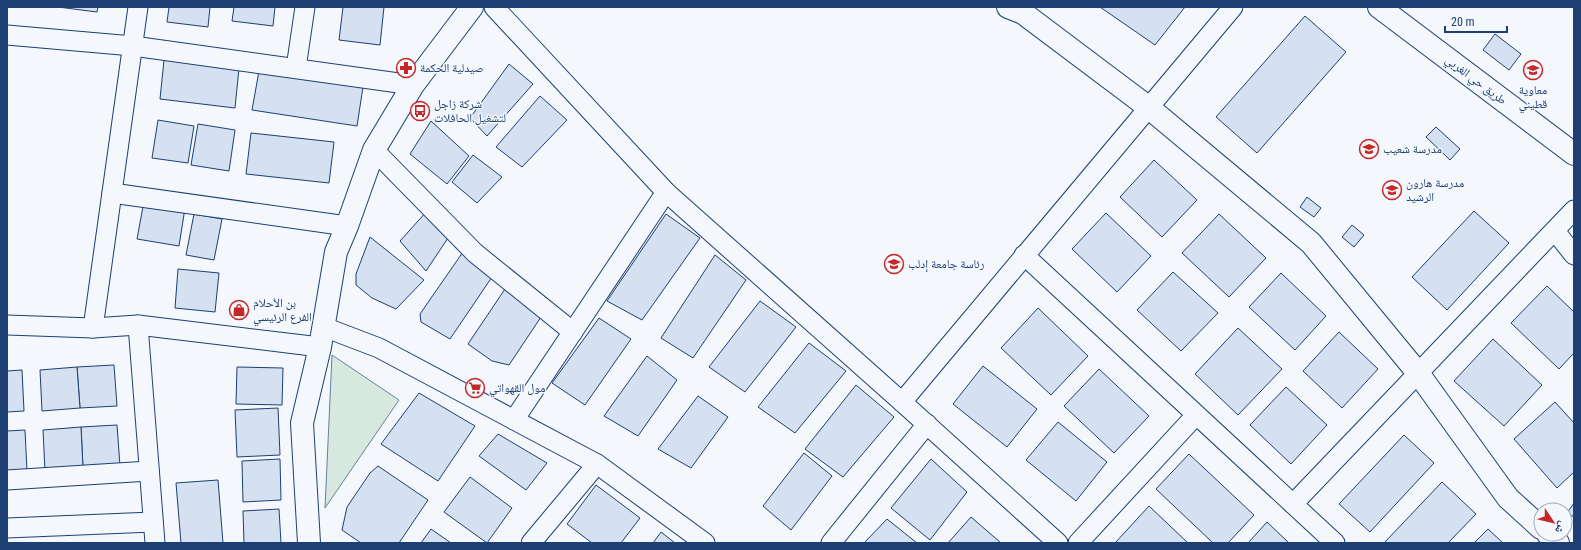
<svg xmlns="http://www.w3.org/2000/svg" width="1581" height="550" font-family="'Roboto Condensed','Noto Naskh Arabic',sans-serif">
<style>
.green{fill:#d7e8df;stroke:#687fa3}
.building{fill:#d5e0f0;stroke:#1d3f73}
.lines{fill:none;stroke-linecap:round;stroke-linejoin:round}
.street-casing{stroke:#1d3f73;stroke-width:21}
.secondary-casing{stroke:#1d3f73;stroke-width:24}
.street{stroke:#f4f7fb;stroke-width:19}
.secondary{stroke:#f4f7fb;stroke-width:22}
.labels{text-anchor:middle;dominant-baseline:central;stroke-width:3;stroke-linejoin:round;paint-order:stroke}
.poi-label{font-size:12px;fill:#1d3f73;stroke:#f4f7fb;text-anchor:start}
.street-label{font-size:12px;fill:#1d3f73;stroke:#f4f7fb}
</style>
<rect width="100%" height="100%" fill="#f4f7fb"/>
<polygon class="green" points="332,355 399,400 325,508"/>
<g class="building">
<polygon points="58,7 98,7 97,12"/>
<polygon points="169,7 210,7 208,27 167,22"/>
<polygon points="234,7 275,7 273,26 232,21"/>
<polygon points="343,7 384,7 380,45 339,40"/>
<polygon points="1100,7 1185,7 1155,45"/>
<polygon points="1305,16 1346,52 1257,153 1216,117"/>
<polygon points="1495,34 1521,54 1509,70 1483,50"/>
<polygon points="164,60 239,68 235,108 160,99"/>
<polygon points="509,64 533,84 487,136 470,118"/>
<polygon points="259,71 363,87 357,126 252,110"/>
<polygon points="540,96 567,120 522,167 496,147"/>
<polygon points="158,120 194,126 188,163 152,158"/>
<polygon points="431,121 469,156 447,184 410,154"/>
<polygon points="198,124 235,130 229,171 191,165"/>
<polygon points="1436,127 1460,149 1450,160 1426,137"/>
<polygon points="251,133 334,142 329,183 246,174"/>
<polygon points="473,155 502,177 477,203 452,182"/>
<polygon points="1154,160 1197,200 1162,237 1120,197"/>
<polygon points="1307,197 1321,208 1314,217 1300,207"/>
<polygon points="144,201 185,208 179,246 137,239"/>
<polygon points="427,211 450,235 426,271 400,241"/>
<polygon points="1474,211 1509,243 1447,310 1412,277"/>
<polygon points="1106,213 1151,256 1117,292 1072,249"/>
<polygon points="194,214 222,219 214,260 186,255"/>
<polygon points="666,214 700,238 642,320 607,301"/>
<polygon points="1219,214 1266,258 1229,297 1182,253"/>
<polygon points="1352,225 1364,235 1354,247 1342,237"/>
<polygon points="370,237 424,280 396,309 372,298 356,285 356,274"/>
<polygon points="465,249 494,274 450,339 421,322 420,314"/>
<polygon points="715,255 746,280 693,358 661,338"/>
<polygon points="178,269 219,273 215,312 175,308"/>
<polygon points="1173,272 1218,313 1181,351 1137,310"/>
<polygon points="1281,273 1326,316 1295,350 1249,307"/>
<polygon points="507,286 543,314 509,365 492,361 468,344"/>
<polygon points="1547,286 1574,312 1574,353 1559,369 1511,323"/>
<polygon points="760,301 796,327 745,392 709,367"/>
<polygon points="1038,308 1088,356 1051,395 1001,348"/>
<polygon points="599,318 631,339 585,405 552,383"/>
<polygon points="1238,328 1282,369 1238,415 1195,374"/>
<polygon points="1339,332 1378,369 1342,408 1303,371"/>
<polygon points="1493,339 1542,385 1504,426 1454,381"/>
<polygon points="809,343 846,371 795,433 758,407"/>
<polygon points="647,356 677,380 638,436 604,416"/>
<polygon points="114,365 117,406 80,408 77,367"/>
<polygon points="983,366 1037,409 1007,447 953,404"/>
<polygon points="77,367 80,408 42,411 40,370"/>
<polygon points="237,367 283,368 282,405 236,404"/>
<polygon points="1099,369 1149,416 1114,453 1064,406"/>
<polygon points="22,370 24,411 7,412 7,371"/>
<polygon points="856,385 894,417 843,477 805,449"/>
<polygon points="1286,387 1327,425 1291,464 1250,425"/>
<polygon points="419,393 475,426 438,481 381,444"/>
<polygon points="698,396 728,417 691,468 658,449"/>
<polygon points="1555,402 1574,423 1574,472 1557,488 1514,439"/>
<polygon points="278,408 280,455 237,457 235,410"/>
<polygon points="1058,422 1107,462 1076,501 1026,460"/>
<polygon points="117,425 120,466 83,468 81,427"/>
<polygon points="81,427 83,468 45,471 43,430"/>
<polygon points="25,430 27,471 7,472 7,431"/>
<polygon points="498,434 547,463 526,490 479,456"/>
<polygon points="1404,435 1434,463 1370,532 1339,504"/>
<polygon points="804,453 832,476 791,530 763,506"/>
<polygon points="1189,454 1254,515 1228,543 1213,543 1156,489"/>
<polygon points="280,459 281,500 243,502 242,461"/>
<polygon points="931,459 967,492 930,540 891,508"/>
<polygon points="378,466 428,500 399,543 361,543 342,530 347,507 370,473"/>
<polygon points="470,477 512,508 487,543 444,512"/>
<polygon points="218,480 223,543 181,543 176,483"/>
<polygon points="1442,482 1476,514 1448,543 1384,543"/>
<polygon points="596,485 640,518 621,543 592,543 567,524"/>
<polygon points="1574,503 1574,517 1567,513"/>
<polygon points="1149,506 1188,543 1115,543"/>
<polygon points="279,509 281,543 244,543 243,511"/>
<polygon points="971,517 1001,543 948,543"/>
<polygon points="887,519 917,543 864,543"/>
<polygon points="1267,522 1289,543 1248,543"/>
<polygon points="431,529 451,543 421,543"/>
<polygon points="1488,529 1503,543 1474,543"/>
<polygon points="661,532 675,543 653,543"/>
</g>
<g class="lines">
<defs>
<g id="street">
<polyline points="494,7 666,192 902,402 1058,543"/>
<polyline points="7,35 133,46 413,85"/>
<polyline points="296,68 305,7"/>
<polyline points="374,150 475,253 573,332"/>
<polyline points="112,193 347,226"/>
<polyline points="1555,231 1574,255"/>
<polyline points="1024,255 1335,543"/>
<polyline points="7,325 93,328 138,325 320,347"/>
<polyline points="138,325 155,543"/>
<polyline points="324,327 379,348 597,464 705,543"/>
<polyline points="93,328 138,7"/>
<polyline points="902,402 1233,7"/>
<polyline points="514,420 666,192"/>
<polyline points="7,480 149,471"/>
<polyline points="1293,504 1574,210"/>
<polyline points="7,528 153,522"/>
<polyline points="531,543 597,464"/>
<polyline points="831,543 927,424"/>
<polyline points="1078,543 1196,415"/>
</g>
<g id="secondary">
<polyline points="1008,7 1023,13 1148,107 1311,243 1418,373 1508,498 1541,528"/>
<polyline points="1379,7 1574,154"/>
<polyline points="1548,534 1558,543"/>
<polyline points="309,543 302,423 320,347 336,252 347,226 374,150 413,85 472,7"/>
</g>
</defs>
<use href="#street" class="street-casing"/>
<use href="#secondary" class="secondary-casing"/>
<use href="#street" class="street"/>
<use href="#secondary" class="secondary"/>
</g>
<defs>
<symbol id="pharmacy-ring" viewBox="-11 -11 22 22"><circle r="9.5" fill="#f4f7fb" stroke="#c62828" stroke-width="1.5"/><path d="M-2-6h4v4h4v4h-4v4h-4v-4h-4v-4h4Z" fill="#c62828"/></symbol>
<symbol id="school-ring" viewBox="-11 -11 22 22"><circle r="9.5" fill="#f4f7fb" stroke="#c62828" stroke-width="1.5"/><path d="M0-5L7-2L0 1L-7-2ZM-4 1L0 2.5L4 1V4Q0 6-4 4Z" fill="#c62828"/></symbol>
<symbol id="bus-ring" viewBox="-11 -11 22 22"><circle r="9.5" fill="#f4f7fb" stroke="#c62828" stroke-width="1.5"/><path d="M-5-6H5V4H4V6H2V4H-2V6H-4V4H-5ZM-3.5-4V0h7V-4ZM-3.5 1.2v1.5H-2V1.2ZM2 1.2v1.5H3.5V1.2Z" fill="#c62828"/></symbol>
<symbol id="shop-ring" viewBox="-11 -11 22 22"><circle r="9.5" fill="#f4f7fb" stroke="#c62828" stroke-width="1.5"/><path d="M-5-2.5h2.3a2.7 3.5 0 0 1 5.4 0H5L5.5 6h-11ZM-1.5-2.5h3a1.5 2.3 0 0 0-3 0Z" fill="#c62828"/></symbol>
<symbol id="supermarket-ring" viewBox="-11 -11 22 22"><circle r="9.5" fill="#f4f7fb" stroke="#c62828" stroke-width="1.5"/><path d="M-6-5.5h2.5l.6 2H6L4.5 2H-2.5L-4.4-4H-6ZM-1.5 3.2a1.3 1.3 0 1 0 .1 0ZM3 3.2a1.3 1.3 0 1 0 .1 0Z" fill="#c62828"/></symbol>
</defs>
<g fill-rule="evenodd">
<use href="#pharmacy-ring" x="395" y="57" width="22" height="22"/>
<use href="#school-ring" x="1522" y="59" width="22" height="22"/>
<use href="#bus-ring" x="409" y="100" width="22" height="22"/>
<use href="#school-ring" x="1358" y="138" width="22" height="22"/>
<use href="#school-ring" x="1381" y="179" width="22" height="22"/>
<use href="#school-ring" x="883" y="253" width="22" height="22"/>
<use href="#shop-ring" x="228" y="299" width="22" height="22"/>
<use href="#supermarket-ring" x="464" y="377" width="22" height="22"/>
</g>
<g class="labels">
<g class="poi-label">
<text x="420" y="68">صيدلية الحكمة</text>
<text x="1533" y="90" text-anchor="middle">معاوية<tspan x="1533" dy="14">قطيني</tspan></text>
<text x="434" y="104">شركة زاجل<tspan x="434" dy="14">لتشغيل الحافلات</tspan></text>
<text x="1383" y="149">مدرسة شعيب</text>
<text x="1406" y="183">مدرسة هارون<tspan x="1406" dy="14">الرشيد</tspan></text>
<text x="908" y="264">رئاسة جامعة إدلب</text>
<text x="253" y="303">بن الأحلام<tspan x="253" dy="14">الفرع الرئيسي</tspan></text>
<text x="489" y="388">مول القهواتي</text>
</g>
<g class="street-label">
<text transform="translate(1476 80) rotate(37)">طريق حي الغربي</text>
</g>
</g>
<rect width="1581" height="550" fill="none" stroke="#1d3f73" stroke-width="16"/>
<g transform="translate(1553 522) rotate(125)"><circle r="19" fill="#f4f7fb" stroke="#9eadc5"/>
<path d="M0-3L7 15L0 10L-7 15Z" fill="#c62828"/>
<text y="-6" font-size="11" font-weight="bold" text-anchor="middle" fill="#1d3f73">ش</text>
</g>
<path d="M1445 26v6h62v-6" fill="none" stroke="#1d3f73" stroke-width="2"/>
<text x="1451" y="26" font-size="12" fill="#1d3f73" stroke="#f4f7fb" stroke-width="3" paint-order="stroke">20 m</text>
</svg>
